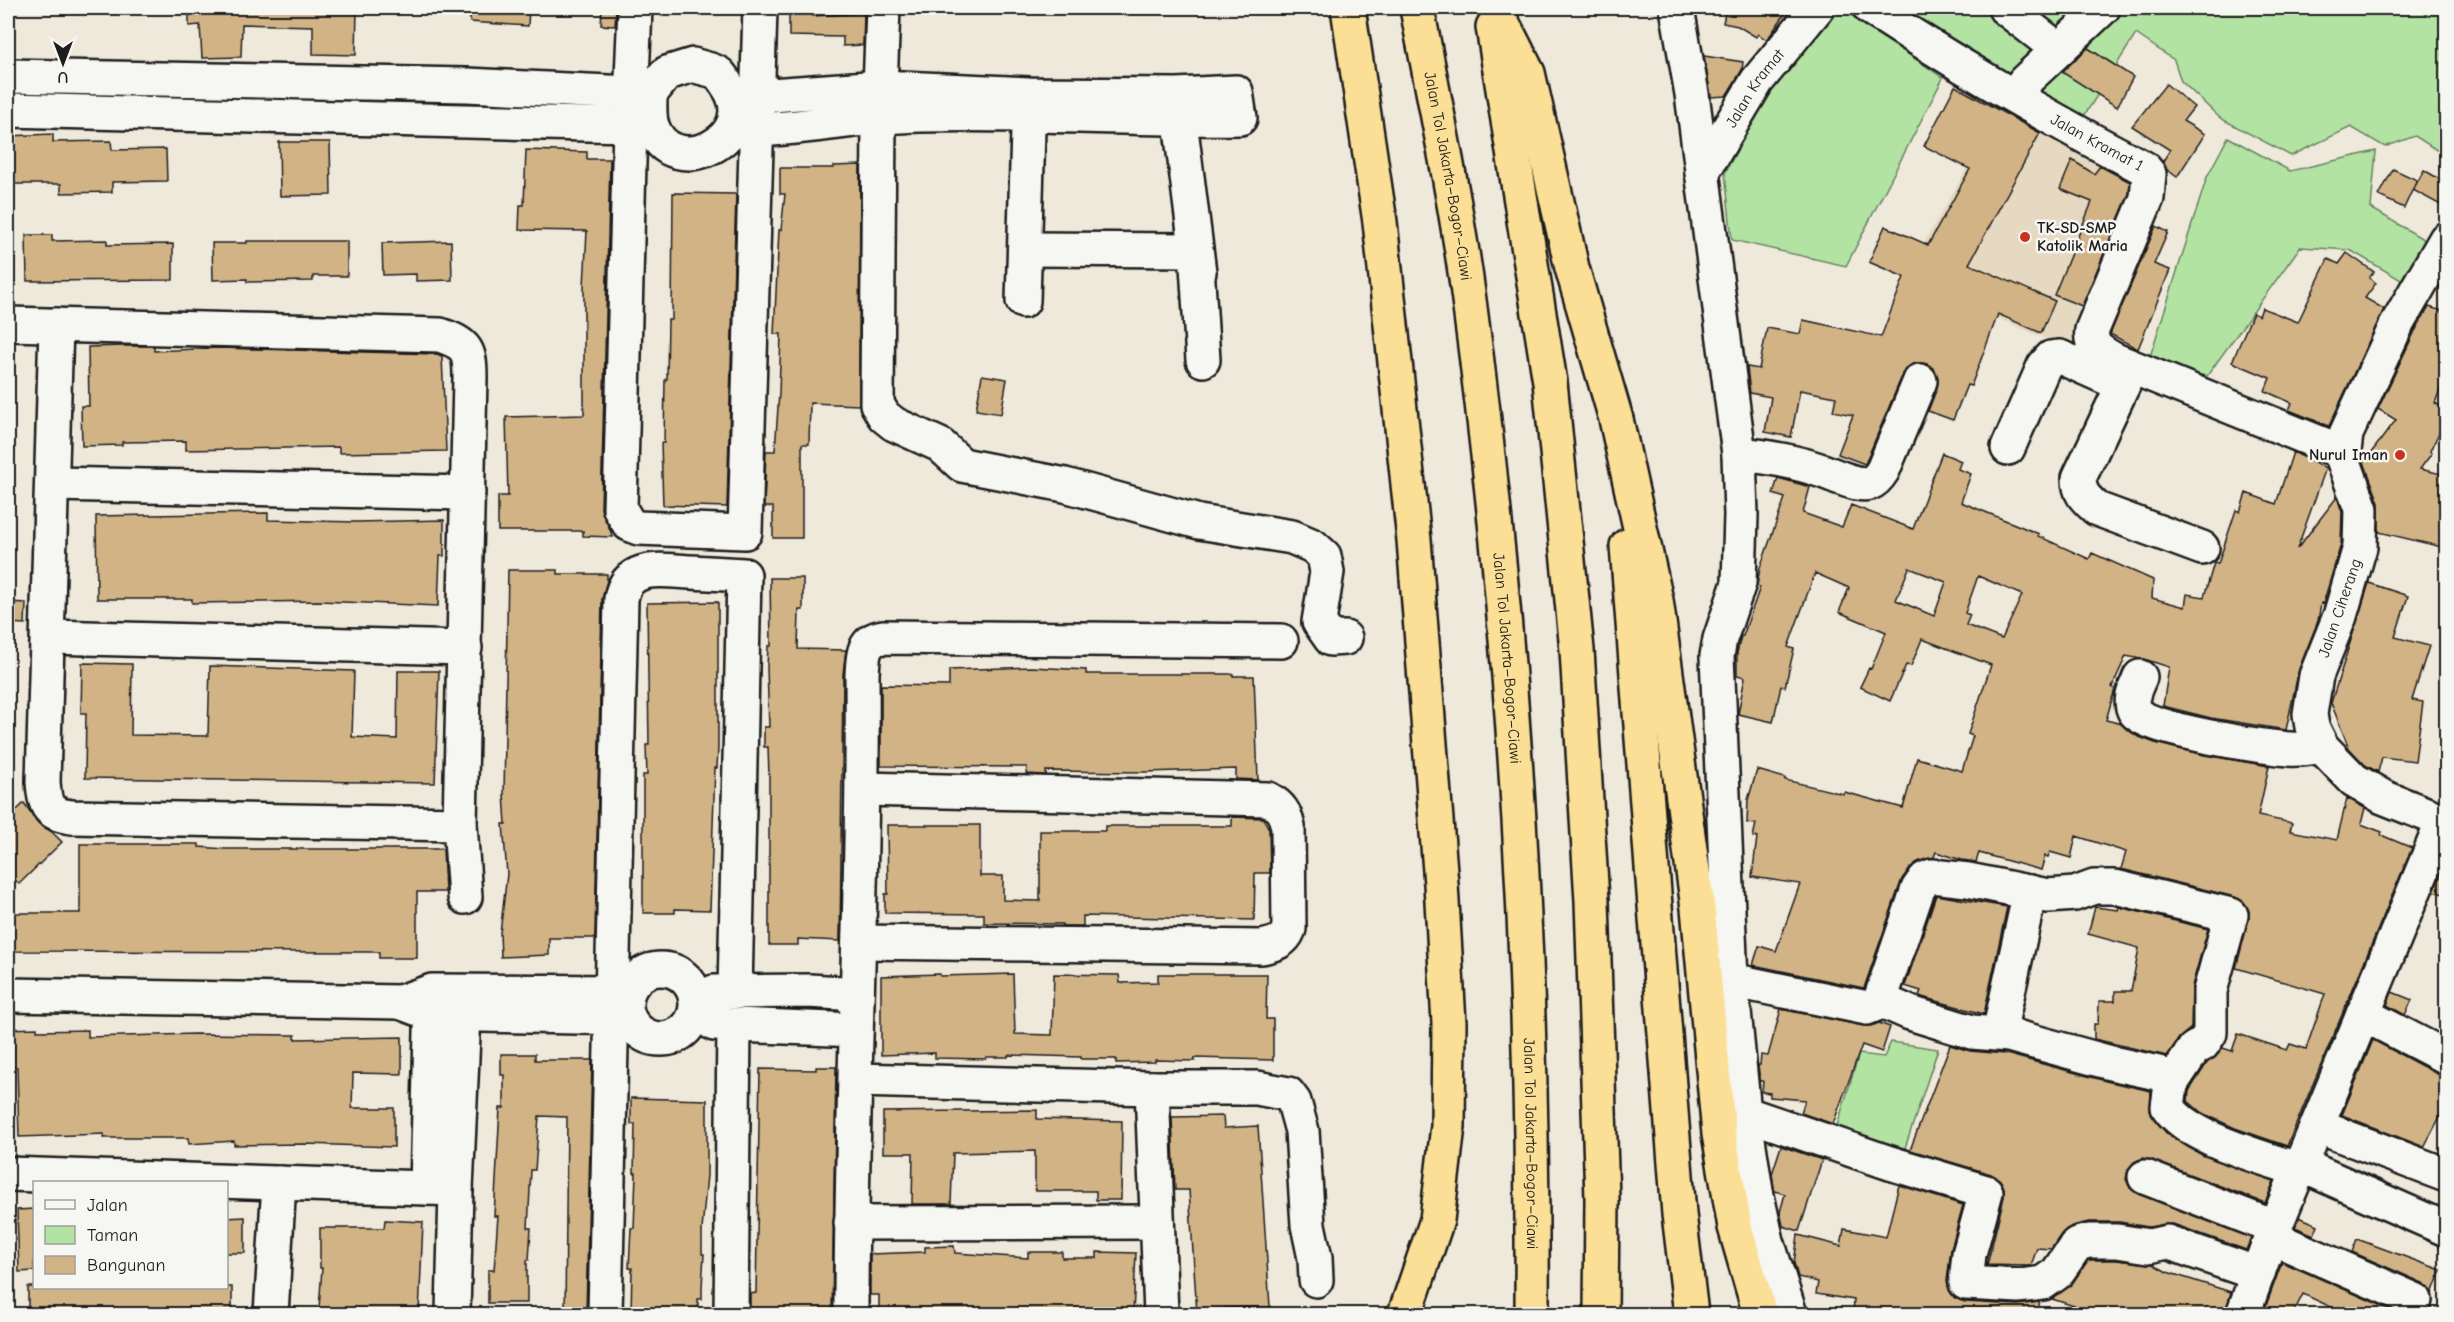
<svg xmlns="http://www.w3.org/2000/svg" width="2454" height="1322" font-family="'Comic Neue',sans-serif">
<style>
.built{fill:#e6d9c2}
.green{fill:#b2e3a3;stroke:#678060;stroke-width:1.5;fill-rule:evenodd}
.building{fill:#d2b386;stroke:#1c1c1c;stroke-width:1.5;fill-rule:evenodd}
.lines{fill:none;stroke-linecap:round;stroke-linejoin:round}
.minor-casing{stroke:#1c1c1c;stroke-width:38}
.highway-casing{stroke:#1c1c1c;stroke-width:38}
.minor{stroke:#f6f6f2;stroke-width:33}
.highway{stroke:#fbdf96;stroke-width:33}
.poi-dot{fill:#c8321e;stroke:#f6f6f2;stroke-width:2}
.labels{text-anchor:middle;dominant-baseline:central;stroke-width:5;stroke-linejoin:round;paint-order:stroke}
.street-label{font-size:16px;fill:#1c1c1c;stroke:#f6f6f2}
.poi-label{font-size:16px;font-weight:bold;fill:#1c1c1c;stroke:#f6f6f2;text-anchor:start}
</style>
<rect width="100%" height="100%" fill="#efe9dc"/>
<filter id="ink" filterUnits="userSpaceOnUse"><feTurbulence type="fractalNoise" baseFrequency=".0167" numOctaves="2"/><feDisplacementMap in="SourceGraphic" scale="12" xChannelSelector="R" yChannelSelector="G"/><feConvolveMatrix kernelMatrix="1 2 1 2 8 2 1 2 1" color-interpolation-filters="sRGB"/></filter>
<g filter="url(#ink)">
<polygon class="built" points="2005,102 2148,180 2075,351 1903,279"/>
<g class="green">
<polygon points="1832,8 1841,8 1943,78 1846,266 1732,240 1725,173 1772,84"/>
<path d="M1902 8H2446V156L2415 136 2385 147 2351 127 2291 156 2220 118 2181 81 2174 60 2136 34 2079 124 2024 82ZM2074 39 2113 64 2095 93 2056 68Z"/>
<polygon points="2228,137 2290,171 2376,151 2371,208 2428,242 2406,283 2350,250 2300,247 2207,376 2147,366 2207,177"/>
<polygon points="1891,1042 1938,1049 1900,1163 1833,1139 1859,1054 1884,1057"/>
</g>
<g class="building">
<polygon points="189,8 357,8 356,55 313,54 313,26 242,24 241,57 202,58 200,25 189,26"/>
<polygon points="470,8 529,8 528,26 470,22"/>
<polygon points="602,8 616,8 615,26 601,25"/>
<polygon points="789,8 812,8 812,16 864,13 863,45 843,46 843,37 789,36"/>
<polygon points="1726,8 1789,8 1767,40 1758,34 1756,37 1738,26 1723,23"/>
<polygon points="2088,48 2133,77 2117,107 2062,72"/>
<polygon points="1704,56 1743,62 1742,70 1726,96 1711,97"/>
<polygon points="2166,84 2194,107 2183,121 2205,134 2177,177 2166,169 2163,161 2170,150 2132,126"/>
<polygon points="1955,86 2040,133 1969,264 2055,301 2041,333 1998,314 1971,386 1967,385 1953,420 1928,411 1937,388 1938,378 1934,369 1927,364 1917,363 1909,366 1903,374 1865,464 1838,454 1853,415 1833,411 1836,397 1800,390 1791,437 1765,432 1771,397 1750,393 1747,367 1759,369 1767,328 1800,334 1803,320 1881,337 1904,277 1869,262 1885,226 1928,245 1970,169 1924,146"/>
<polygon points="53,134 53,142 111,141 112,150 166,149 167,181 112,182 112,192 61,193 61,184 8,184 8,136"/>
<polygon points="279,142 330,142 331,195 280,196"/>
<polygon points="526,150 587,152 587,159 610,159 601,509 613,537 583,536 583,531 498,531 498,496 508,496 506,417 584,415 584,286 587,231 519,230 520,205 524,205"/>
<polygon points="2072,160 2094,174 2100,166 2130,182 2129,194 2082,306 2054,295 2092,202 2060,189"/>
<polygon points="860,165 859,405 810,403 809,444 802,444 802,538 773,538 773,507 764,507 766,451 775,451 779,393 781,334 774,334 779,230 781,230 785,194 780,194 780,168 834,168 834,166"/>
<polygon points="2393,169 2417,180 2404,208 2379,196"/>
<polygon points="2424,170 2446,183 2446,208 2413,190"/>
<polygon points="673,193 736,194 727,507 663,505 661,443 664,443 665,379 667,379 668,320 672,320"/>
<polygon points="2156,226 2168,232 2154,264 2170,270 2138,349 2110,334"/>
<polygon points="26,235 52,235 52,241 107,240 107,245 173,244 173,280 27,281"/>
<polygon points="247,241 347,241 347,276 313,276 313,281 247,282 247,279 213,280 212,243 247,243"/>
<polygon points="451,241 452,280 416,281 416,274 383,275 382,243"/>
<polygon points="2347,253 2374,272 2369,278 2376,283 2365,298 2384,309 2329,426 2289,410 2292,403 2265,391 2270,378 2232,362 2253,313 2259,316 2262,308 2298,322 2328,259 2339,264"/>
<polygon points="2429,307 2446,312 2446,374 2435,403 2446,409 2446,419 2430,451 2432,453 2420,469 2446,475 2446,548 2379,532 2379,503 2364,462 2396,420 2378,409 2415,331"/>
<polygon points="124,346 154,346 154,351 218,348 436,354 442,356 446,451 339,453 339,447 186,450 186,441 122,442 122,445 82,446 81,406 89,406 88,347"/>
<polygon points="982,375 1007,379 1001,414 976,410"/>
<path d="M2293 452 2326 468 2297 549 2337 497 2342 512 2341 544 2323 604 2321 603 2318 621 2299 669 2286 730 2211 718 2163 706 2169 667 2147 660 2126 656 2112 687 2115 689 2106 720 2122 724 2137 736 2155 743 2204 755 2269 766 2258 816 2292 823 2290 831 2337 840 2347 798 2365 808 2361 824 2382 832 2381 835 2412 848 2287 1146 2235 1128 2202 1113 2188 1101 2189 1091 2207 1063 2223 1048 2232 1051 2238 1034 2287 1050 2290 1044 2306 1049 2325 994 2236 968 2249 919V911L2244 902 2235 897 2121 869 2126 852 2076 836 2071 858 2050 852 2048 857 2045 856 2041 870 1979 853 1976 862 1962 860 1936 852 1934 857 1918 862 1910 868 1902 879 1864 988 1753 965 1759 946 1776 951 1800 884 1752 877 1757 837H1753L1756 824 1747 823 1748 800 1757 770 1785 778V780L1843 794 1844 792 1903 808 1917 758 1962 771 1973 736 1968 734 1991 665 1922 639 1911 666 1906 665 1890 701 1860 687 1869 668 1871 669 1886 632 1839 612 1849 588 1815 573 1788 647 1794 649 1785 687 1781 686 1773 722 1738 714 1745 677 1737 675V653L1741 636H1743L1760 587 1757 586 1760 568 1785 498 1773 494 1778 478 1810 487 1803 513 1842 527 1851 505 1913 529 1942 453 1961 461 1958 469 1971 474 1961 502 2039 534 2038 536 2089 559 2092 553 2153 580 2152 598 2185 607 2187 594 2204 597 2214 563 2218 564 2236 510 2240 512 2246 493 2276 504ZM1909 568 1946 582 1934 616 1896 600ZM1978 576 2022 595 2002 639 1966 625 1970 615 1965 613Z"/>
<polygon points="268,513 268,520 357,522 444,520 444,556 440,556 438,606 319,601 192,603 192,599 97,599 96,516"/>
<polygon points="508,570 558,570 558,574 607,574 607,581 602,599 595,938 549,938 549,955 501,957 500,933 507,874 503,824 506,824 504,794"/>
<polygon points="770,578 803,578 803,610 799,610 798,649 846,650 843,674 840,941 798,939 798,945 769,945 769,776 768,747 764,747 764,727 769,727 767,668 768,646 771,646"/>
<polygon points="2369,583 2408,596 2395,637 2429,646 2412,700 2423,702 2415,761 2382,757 2378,772 2365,765 2349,748 2331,703"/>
<polygon points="8,602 26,603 25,624 8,623"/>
<polygon points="718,602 718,747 717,768 715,768 710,910 675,909 675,913 643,913 643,775 647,775 646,745 649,745 647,603"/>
<polygon points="82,663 132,664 131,735 208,736 210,666 354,671 352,737 397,739 398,671 439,671 435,783 85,778 86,713 81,713"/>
<polygon points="1032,667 1086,670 1086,674 1233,674 1233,676 1254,676 1258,780 1236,779 1236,769 1147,772 1046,771 1046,775 1026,774 1027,767 881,766 881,685 949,686 949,670"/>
<polygon points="24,803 39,824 52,832 62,842 19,884 8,873 8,819"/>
<polygon points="1232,817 1263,818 1269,829 1270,873 1255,873 1254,920 1083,916 1083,926 1062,926 1062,924 984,923 984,914 885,913 885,894 888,894 887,825 980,825 980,876 1003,876 1003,900 1040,901 1040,831 1105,831 1105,826 1232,826"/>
<polygon points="80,844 199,844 199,847 225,849 443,849 445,892 417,892 417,958 379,958 379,952 8,951 8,913 80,913"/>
<polygon points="2446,862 2446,895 2434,891"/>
<polygon points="1936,895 2007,907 1984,1014 1922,997 1919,995 1921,991 1905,986"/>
<polygon points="2095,907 2118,910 2119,907 2208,929 2192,986 2191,1028 2179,1038 2167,1056 2094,1039 2094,1024 2098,1024 2099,1001 2115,1001 2115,991 2131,991 2139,948 2088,934"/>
<polygon points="940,974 940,976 1013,974 1015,1034 1052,1035 1054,974 1119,975 1120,983 1158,982 1158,974 1267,974 1266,1019 1273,1019 1273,1060 1195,1058 1195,1061 1155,1060 1155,1062 1116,1063 1116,1059 1081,1059 1081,1057 1008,1055 1008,1057 986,1057 986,1059 935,1058 935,1053 881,1055 881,976"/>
<polygon points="2392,992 2412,1000 2405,1015 2387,1005"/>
<polygon points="1781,1009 1863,1026 1879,1023 1890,1027 1882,1052 1862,1045 1833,1124 1801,1113 1805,1100 1770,1097 1770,1093 1762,1092 1763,1081 1760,1081 1758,1065 1760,1065 1761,1055 1768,1056"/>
<polygon points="37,1028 37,1031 88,1030 88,1037 195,1034 295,1035 295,1039 402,1037 402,1074 353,1073 352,1108 394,1108 394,1147 306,1144 234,1145 234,1141 189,1144 188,1138 103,1138 104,1134 19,1137 17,1067 8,1067 8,1029"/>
<polygon points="2373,1040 2437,1074 2446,1076 2446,1115 2442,1113 2424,1147 2342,1115"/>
<polygon points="1950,1045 1970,1051 2006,1054 2106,1081 2151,1091 2150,1113 2167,1134 2202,1155 2274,1181 2265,1203 2152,1160 2143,1158 2134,1162 2128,1170 2126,1179 2130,1188 2138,1194 2251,1238 2246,1250 2173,1224 2148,1227 2120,1222 2089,1222 2072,1226 2062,1233 2051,1249 2037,1248 2031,1266 1987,1265 2004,1197 2004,1188 2000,1180 1991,1174 1910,1150"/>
<polygon points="501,1054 535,1054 535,1060 592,1060 586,1314 565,1314 567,1117 539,1116 535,1170 531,1170 528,1228 531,1228 529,1260 527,1260 527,1303 488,1303 488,1270 494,1270 498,1216 494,1216 500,1108 504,1108 504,1075 501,1075"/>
<polygon points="816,1067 836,1067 832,1314 750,1314 750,1294 756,1293 760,1069 816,1070"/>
<polygon points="631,1098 707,1100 707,1175 702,1230 702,1254 704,1254 702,1287 702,1299 698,1299 698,1314 631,1314 632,1268 629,1268 631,1228 634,1228 636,1173 634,1173 635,1124 631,1124"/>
<polygon points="1037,1110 1037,1119 1122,1121 1121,1200 1096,1200 1096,1191 1035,1191 1035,1151 953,1153 951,1204 912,1204 913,1153 883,1153 883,1112"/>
<polygon points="1223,1116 1224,1128 1258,1126 1270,1307 1224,1308 1224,1314 1197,1314 1189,1190 1175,1190 1172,1117"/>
<polygon points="1781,1146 1822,1160 1799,1231 1783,1226 1780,1212 1785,1194 1775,1191 1774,1188 1772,1174"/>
<polygon points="1899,1185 1963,1205 1951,1249 1947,1281 1949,1290 1955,1298 1965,1302 2018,1305 2039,1302 2040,1314 1853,1314 1854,1300 1816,1294 1818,1282 1798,1277 1794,1263 1798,1235 1841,1246 1844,1229 1886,1237"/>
<polygon points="34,1209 34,1271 19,1272 17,1210"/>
<polygon points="245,1217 245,1253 226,1253 226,1218"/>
<polygon points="2299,1217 2318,1225 2314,1235 2295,1227"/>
<polygon points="385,1220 423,1222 419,1314 382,1314 382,1312 319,1308 322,1268 320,1268 320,1228 384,1228"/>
<polygon points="2357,1239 2441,1270 2432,1294 2423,1283 2352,1252"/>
<polygon points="954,1246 955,1253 1028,1258 1028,1252 1062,1252 1062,1258 1097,1258 1097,1252 1136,1253 1133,1314 879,1314 879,1295 870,1295 870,1254 925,1252 925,1247"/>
<polygon points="2088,1260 2116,1260 2153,1264 2167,1272 2231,1292 2225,1314 2099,1314 2052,1299 2072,1284"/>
<polygon points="2282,1262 2401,1314 2346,1314 2303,1294 2293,1314 2263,1314"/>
<polygon points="28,1287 232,1287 232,1314 201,1314 201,1311 28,1314"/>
</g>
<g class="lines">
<defs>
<g id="minor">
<polyline points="635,8 630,125 620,509 629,524 638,528 745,532 760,8"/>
<polyline points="883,8 879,116 877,404 884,416 894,424 940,445 962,465 1065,485 1199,522 1292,537 1313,546 1324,556 1327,572 1319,622 1331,639 1345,638"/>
<polyline points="1677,8 1692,94 1739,454 1741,515 1739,583 1720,639 1717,656 1731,980 1744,1113 1756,1191 1767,1241 1790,1314"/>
<path id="s1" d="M1870 8C1959 66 2050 119 2144 168L2149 174 2147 198 2092 330C2089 347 2102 353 2115 360L2342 452"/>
<polyline points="2005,8 2058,49"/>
<path d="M693 65C700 68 713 69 719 74 722 77 725 82 727 85 765 138 672 184 652 126 649 117 650 104 650 94L667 73Z"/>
<polyline points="8,76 467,85 650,94"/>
<polyline points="2024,82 2103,8"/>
<polyline points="1177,97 1199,272"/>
<polyline points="8,110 630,125 651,123"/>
<path d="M731 130C794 132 857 116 921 115 1027 112 1134 120 1240 118L1236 92 1177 95 1029 94 881 87 757 96 734 95"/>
<path id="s2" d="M1702 173 1757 81 1817 8"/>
<polyline points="2446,239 2398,322 2346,434 2343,459 2361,509 2360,547 2340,616 2316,676 2310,714 2312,727 2322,747 2354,780 2383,797 2446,822"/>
<polyline points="1025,249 1196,250 1203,360"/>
<polyline points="1023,301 1029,95"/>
<path d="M8 324 440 335C467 344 470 350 470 378L460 824 465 897"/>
<path d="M56 325 43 782C45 806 47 814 72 817L460 824"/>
<path d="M2123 385 2079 478C2079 494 2086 499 2097 509L2202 548"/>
<polyline points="2008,448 2044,366 2051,358 2060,357 2123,385"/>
<path d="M1739 454C1774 457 1805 463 1838 477 1847 480 1860 486 1870 483 1876 481 1880 475 1883 470L1920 381"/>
<polyline points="53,484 468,493"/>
<polyline points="49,637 465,648"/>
<path d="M2140 677C2136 687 2128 701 2135 712 2145 729 2266 748 2290 749 2300 750 2312 747 2322 747"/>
<path d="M859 942 1262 947C1275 944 1284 942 1289 929L1288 827C1285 813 1281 806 1268 799L863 789"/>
<circle cx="661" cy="1004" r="35"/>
<polyline points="1731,980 1867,1008 1877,1004 1880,1000 1918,889 1925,879 1932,876 1968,880 2048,896 2075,894 2094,887 2115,887 2231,915 2210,991 2210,1033 2203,1044 2194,1049 2171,1084"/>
<polyline points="627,992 432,991 400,1002 432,1014 628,1018"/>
<polyline points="714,992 809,991 857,994"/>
<polyline points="8,995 400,1002"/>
<path d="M1880 1000 1910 1013 1972 1032 2009 1035 2111 1063 2158 1073 2168 1078 2171 1084 2168 1107C2189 1139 2263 1157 2299 1170"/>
<polyline points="2363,1014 2446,1057"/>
<polyline points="714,1024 856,1030"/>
<polyline points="1999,1033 2030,892"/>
<polyline points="856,1080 1152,1088 1257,1088 1288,1094 1294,1102 1302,1131 1308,1225 1315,1258 1316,1280"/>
<polyline points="1152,1088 1161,1314"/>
<polyline points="1744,1113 1890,1163 1986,1192 1969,1254 1966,1283 2019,1286 2043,1283 2057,1273 2077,1244 2089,1241 2117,1241 2149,1246 2167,1242 2258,1274"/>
<polyline points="2319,1127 2446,1175"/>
<polyline points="2301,1165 2446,1229"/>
<polyline points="8,1174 456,1189 453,1314"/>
<polyline points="2145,1177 2276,1228"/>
<polyline points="427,1188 432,993"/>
<polyline points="456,1189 465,992"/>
<polyline points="851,1223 1157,1222"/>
<polyline points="2271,1237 2415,1300"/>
<polyline points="271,1314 279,1183"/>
<path d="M605 1314 621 599C627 562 664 571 691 572 709 573 726 574 744 575L735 992"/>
<polyline points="731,1314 734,1026"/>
<path d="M851 1314C851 1101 864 888 862 675 863 657 862 640 883 637L1281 641"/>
<polyline points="2243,1314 2271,1237 2443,821"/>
</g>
<g id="highway">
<polyline points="1348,8 1380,222 1414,540 1441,884 1449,1023 1448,1126 1437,1220 1405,1314"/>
<path id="s3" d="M1417 8C1435 104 1456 202 1469 300 1514 636 1534 976 1532 1314"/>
<polyline points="1495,8 1528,73 1572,268 1616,419 1656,600 1698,908 1719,1134 1735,1227 1760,1314"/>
<polyline points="1493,27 1550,382 1577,650 1592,901 1602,1199 1601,1314"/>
<polyline points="1627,546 1679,1214 1691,1314"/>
</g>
</defs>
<use href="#minor" class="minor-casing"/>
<use href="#highway" class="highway-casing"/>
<use href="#minor" class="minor"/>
<use href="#highway" class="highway"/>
</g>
</g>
<g class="poi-dot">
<circle cx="2025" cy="237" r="6"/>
<circle cx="2400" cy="455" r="6"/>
</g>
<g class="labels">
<g class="street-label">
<text stroke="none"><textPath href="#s2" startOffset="100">Jalan Kramat</textPath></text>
<text stroke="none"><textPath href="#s1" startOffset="264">Jalan Kramat 1</textPath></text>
<text stroke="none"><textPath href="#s3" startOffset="171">Jalan Tol Jakarta–Bogor–Ciawi</textPath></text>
<text transform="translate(2340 608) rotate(-71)">Jalan Ciherang</text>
<text stroke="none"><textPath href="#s3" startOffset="657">Jalan Tol Jakarta–Bogor–Ciawi</textPath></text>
<text stroke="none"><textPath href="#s3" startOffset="1143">Jalan Tol Jakarta–Bogor–Ciawi</textPath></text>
</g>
<g class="poi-label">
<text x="2037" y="228">TK-SD-SMP<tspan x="2037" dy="18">Katolik Maria</tspan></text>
<text x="2388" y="455" text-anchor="end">Nurul Iman</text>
</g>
</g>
<rect width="2454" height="1322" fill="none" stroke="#f6f6f2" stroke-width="30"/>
<rect x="15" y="15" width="2424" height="1292" fill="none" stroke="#1c1c1c" stroke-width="2" filter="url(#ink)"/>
<rect x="33" y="1181" width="195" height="108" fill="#f6f6f2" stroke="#9f9f9c" stroke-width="1.5"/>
<rect x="45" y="1200" width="30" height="9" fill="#f6f6f2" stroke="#9f9f9c" stroke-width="1.5"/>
<text x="87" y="1211" font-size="18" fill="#1c1c1c">Jalan</text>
<rect x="45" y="1226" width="30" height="18" fill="#b2e3a3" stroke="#9f9f9c" stroke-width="1.5"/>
<text x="87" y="1241" font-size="18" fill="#1c1c1c">Taman</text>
<rect x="45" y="1256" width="30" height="18" fill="#d2b386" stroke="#9f9f9c" stroke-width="1.5"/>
<text x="87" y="1271" font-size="18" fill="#1c1c1c">Bangunan</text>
<g transform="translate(63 63) rotate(180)" stroke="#f6f6f2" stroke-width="4.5" paint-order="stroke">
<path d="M0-4.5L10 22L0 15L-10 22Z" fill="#1c1c1c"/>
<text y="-9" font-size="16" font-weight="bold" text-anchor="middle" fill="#1c1c1c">U</text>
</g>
</svg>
